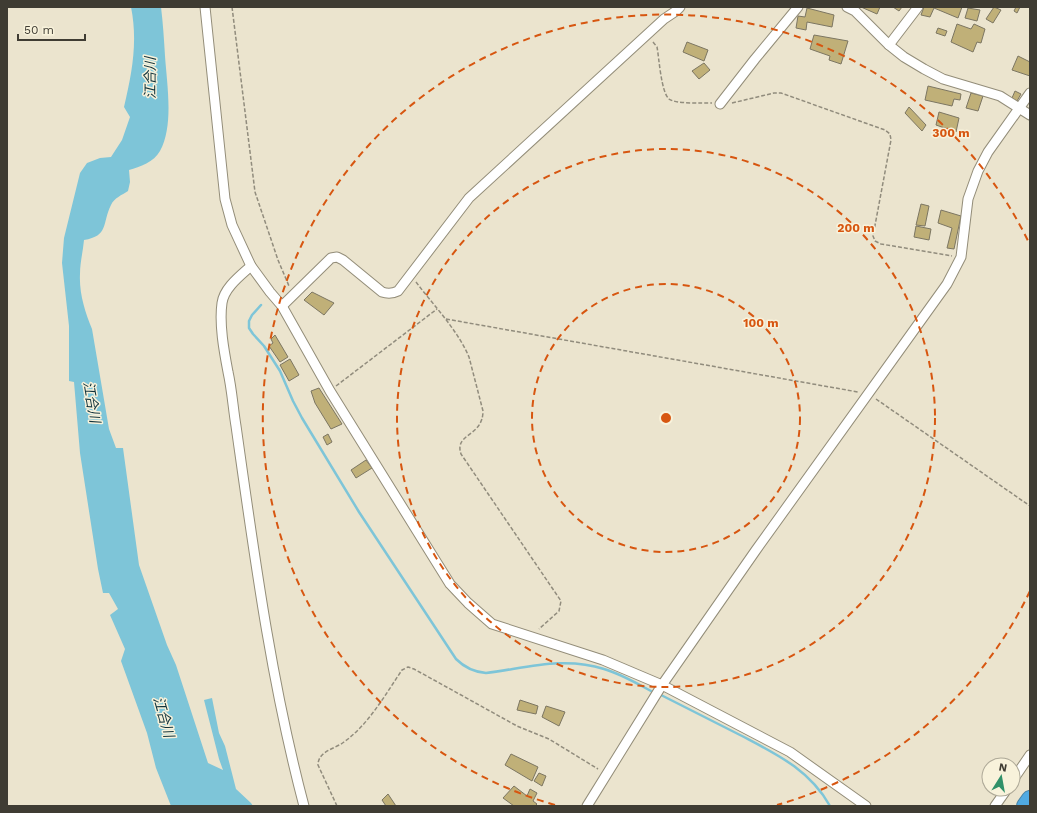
<svg xmlns="http://www.w3.org/2000/svg" width="1037" height="813" font-family="'Work Sans','Noto Sans JP',sans-serif">
<style>
.water{fill:#7ec5d8}
.lines{fill:none;stroke-linecap:round;stroke-linejoin:round}
.stream{stroke:#7ec5d8;stroke-width:2.5}
.building{fill:#c0b078;stroke:#7c7662}
.street-casing{stroke:#938d79;stroke-width:11}
.highway-casing{stroke:#4a84a5;stroke-width:18}
.path{stroke:#918c7d;stroke-width:1.5;stroke-dasharray:4 2;stroke-linecap:butt}
.street{stroke:#fff;stroke-width:9}
.highway{stroke:#50aae2;stroke-width:16}
.ring{fill:none;stroke:#d75610;stroke-width:2;stroke-dasharray:7 5}
.labels{text-anchor:middle;dominant-baseline:central;stroke-width:3;stroke-linejoin:round;paint-order:stroke}
.water-label{font-size:14px;font-style:italic;fill:#0f323b;stroke:#f8f2db}
.centre{fill:#d75610;stroke:#f8f2db;stroke-width:2}
.ring-label{font-size:12px;text-anchor:middle;font-weight:bold;fill:#d75610;stroke:#f8f2db;stroke-width:3;stroke-linejoin:round;paint-order:stroke}
</style>
<rect width="100%" height="100%" fill="#ebe4ce"/>
<path class="water" d="M131 7H161C163 23 164 40 165 56 167 85 174 125 160 151 154 162 140 167 129 170L130 182 128 191C122 195 114 198 111 205 102 223 109 236 84 240 83 251 80 263 80 274 79 293 85 312 92 329L109 429 116 448H123L139 565 167 645 176 665 208 763 223 770 219 759 204 700 212 698 219 733 225 746 236 789 251 803 253 806H171L156 768 147 733 121 661 125 649 110 615 118 609 109 593H103L98 569 80 453 74 382 69 381V326L62 263 64 238 80 173 87 163 100 158 111 157 122 140 130 117 124 107C132 73 138 42 131 7Z"/>
<g class="lines">
<g class="stream">
<path d="M261 305 252 315 249 321V328L253 334 264 346 280 371 293 401 302 418 359 512 456 659C465 668 474 672 486 673 526 668 564 656 604 669 621 674 636 683 651 691"/>
<path d="M661 695C687 708 714 722 740 735 776 754 809 769 830 806"/>
</g>
</g>
<g class="building">
<polygon points="861,7 880,7 877,14"/>
<polygon points="893,7 902,7 899,11"/>
<polygon points="924,7 962,7 958,18 934,8 930,17 921,15"/>
<polygon points="994,7 1001,10 993,23 986,19"/>
<polygon points="1016,7 1020,7 1017,13 1014,11"/>
<polygon points="807,8 834,15 832,27 807,22 806,30 796,28 798,16 805,17"/>
<polygon points="968,8 980,10 977,21 965,18"/>
<polygon points="957,24 971,29 974,24 985,29 981,43 977,42 973,52 951,42"/>
<polygon points="938,28 947,31 945,36 936,33"/>
<polygon points="814,35 848,41 841,64 829,60 830,56 810,49"/>
<polygon points="687,42 708,50 704,61 683,52"/>
<polygon points="1018,56 1030,62 1030,76 1012,70"/>
<polygon points="704,63 710,70 699,79 692,71"/>
<polygon points="928,86 961,94 960,100 954,99 952,106 925,100"/>
<polygon points="1015,91 1021,94 1017,101 1012,98"/>
<polygon points="971,93 983,96 978,111 966,108"/>
<polygon points="909,107 926,125 922,131 905,113"/>
<polygon points="939,112 959,118 956,132 936,125"/>
<polygon points="921,204 929,206 925,226 916,225"/>
<polygon points="941,210 961,216 954,249 947,248 952,228 938,223"/>
<polygon points="916,226 931,229 929,240 914,237"/>
<polygon points="312,292 334,303 324,315 304,300"/>
<polygon points="275,335 288,357 280,362 269,346 273,343 271,339"/>
<polygon points="290,359 299,375 289,381 280,365"/>
<polygon points="319,388 342,424 331,429 315,403 311,391"/>
<polygon points="328,434 332,442 327,445 323,437"/>
<polygon points="366,460 372,468 356,478 351,470"/>
<polygon points="520,700 538,706 536,714 517,710"/>
<polygon points="546,706 565,712 559,726 542,717"/>
<polygon points="511,754 538,767 532,781 505,765"/>
<polygon points="539,773 546,776 542,786 534,781"/>
<polygon points="514,786 527,796 530,789 537,793 533,801 537,804 535,806 514,806 503,798"/>
<polygon points="388,794 396,806 386,806 382,800"/>
</g>
<g class="lines">
<defs>
<g id="street">
<polyline points="205,7 225,199 232,225 251,266 270,292 282,306 330,391 450,584 468,603 492,624 603,660 662,685 790,752 866,806"/>
<polyline points="847,7 855,11 889,45 904,57 924,69 943,79 1000,96 1030,115"/>
<polyline points="889,45 918,7"/>
<polyline points="720,104 755,59 798,7"/>
<path d="M251 266C240 276 224 288 222 303 219 324 224 351 228 372 232 390 233 408 236 426 254 553 271 682 304 806"/>
<path d="M282 306 331 258 337 257 343 260 382 292C388 294 392 294 398 291L469 198 664 19 676 11 680 7"/>
<polyline points="1013,780 1030,755"/>
<polyline points="587,806 662,685 756,550 947,284 961,257 968,199 978,171 988,152 1030,93"/>
<polyline points="995,806 1007,789"/>
</g>
<polyline id="highway" points="1025,806 1030,799"/>
</defs>
<use href="#street" class="street-casing"/>
<use href="#highway" class="highway-casing"/>
<g class="path">
<polyline points="232,7 255,192 278,260 289,286"/>
<path d="M653 42 657 47C659 57 661 92 669 99 675 104 703 103 712 103"/>
<polyline points="732,103 774,93 781,93 885,130 890,134 891,140 873,236 875,241 881,244 952,256"/>
<path d="M416 282C434 306 457 329 469 357L483 411C483 437 454 433 461 454L561 601 559 611 539 629"/>
<polyline points="446,319 858,392"/>
<polyline points="336,386 437,309"/>
<polyline points="876,399 1030,506"/>
<path d="M337 806 318 765C318 751 335 749 344 742 369 724 385 695 402 670L408 667 414 669 517 726 549 739 598 769"/>
</g>
<use href="#street" class="street"/>
<use href="#highway" class="highway"/>
</g>
<g class="ring">
<circle cx="666" cy="418" r="134"/>
<circle cx="666" cy="418" r="269"/>
<path d="M1030 591A403 403 0 0 1 777 805M555 805A403 403 0 1 1 1030 245"/>
</g>
<g class="labels">
<g class="water-label">
<text transform="translate(150 78) rotate(-90)">江合川</text>
<text transform="translate(92 402) rotate(80)">江合川</text>
<text transform="translate(164 717) rotate(74)">江合川</text>
</g>
</g>
<circle cx="666" cy="418" r="6" class="centre"/>
<g class="ring-label">
<text x="951" y="137">300 m</text>
<text x="856" y="232">200 m</text>
<text x="761" y="327">100 m</text>
</g>
<rect width="1037" height="813" fill="none" stroke="#3f3c33" stroke-width="16"/>
<g transform="translate(1001 777) rotate(11)"><circle r="19" fill="#f8f2db" stroke="#aea998"/>
<path d="M0-3L7 15L0 10L-7 15Z" fill="#319169"/>
<text y="-6" font-size="11" font-weight="bold" text-anchor="middle" fill="#3f3c33">N</text>
</g>
<path d="M18 34v6h67v-6" fill="none" stroke="#3f3c33" stroke-width="2"/>
<text x="24" y="34" font-size="12" fill="#3f3c33" stroke="#f8f2db" stroke-width="3" paint-order="stroke">50 m</text>
</svg>
